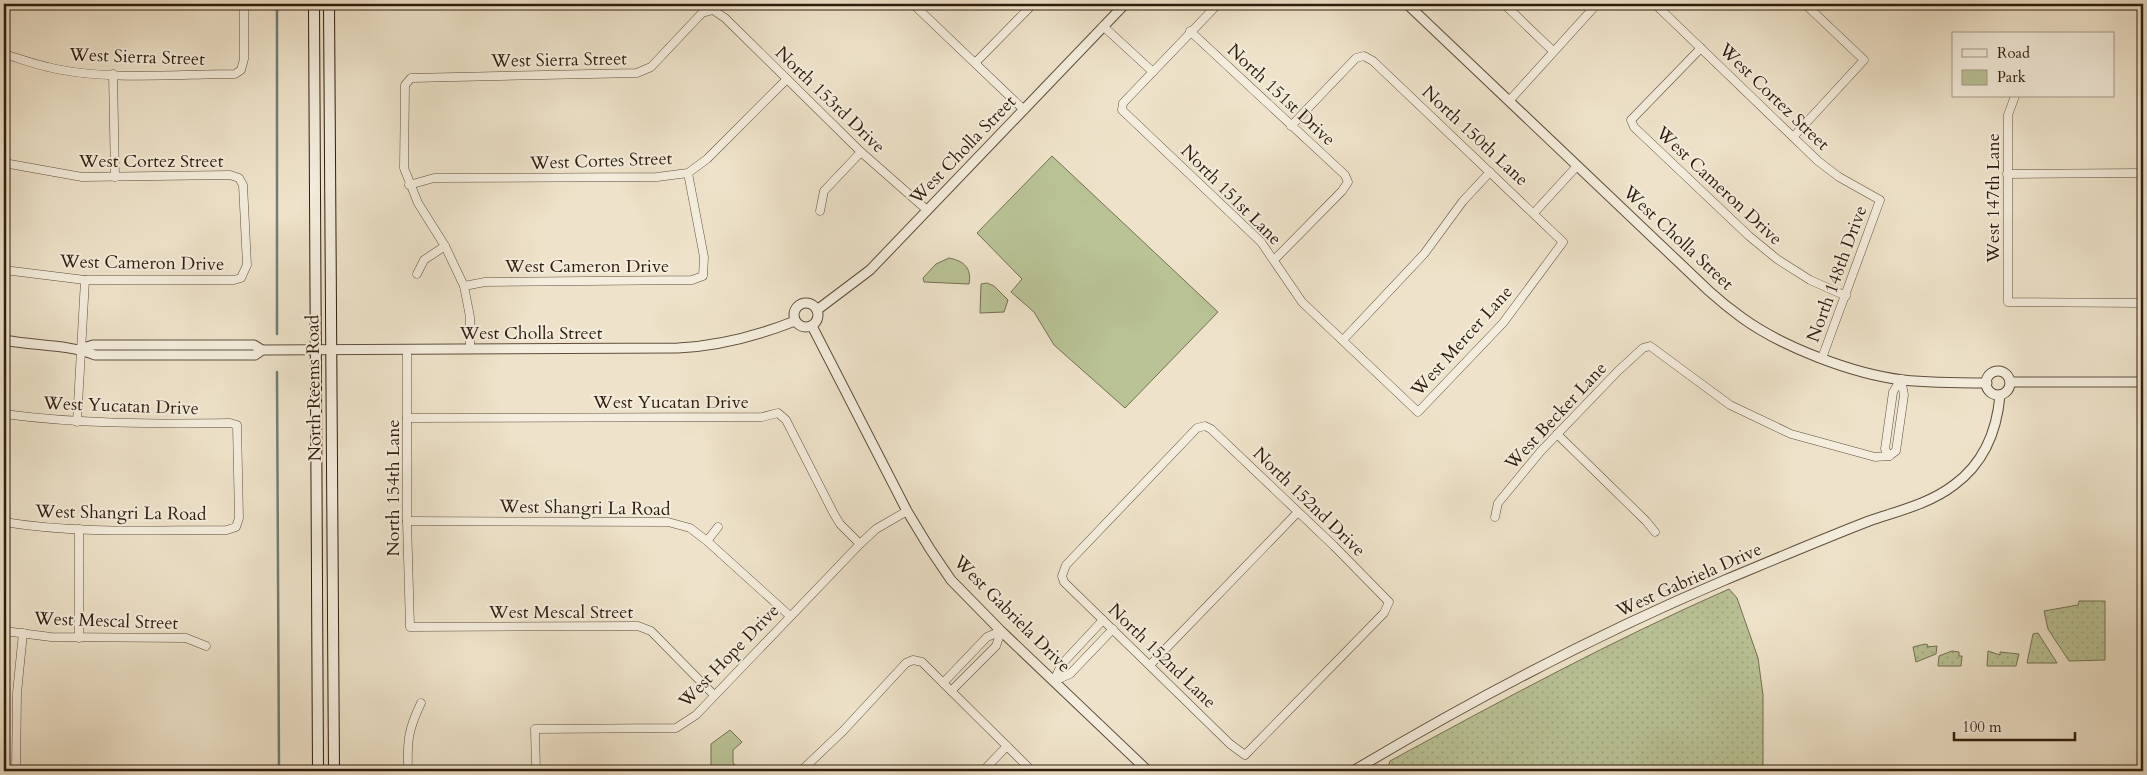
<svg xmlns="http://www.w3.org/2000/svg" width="2147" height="775" font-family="Cardo,serif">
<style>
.grass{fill:url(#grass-dots);stroke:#747052}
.green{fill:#b9c396;stroke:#747052}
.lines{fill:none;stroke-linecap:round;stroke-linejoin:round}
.stream{stroke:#6f7d73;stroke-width:2.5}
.minor-casing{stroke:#5f4e3c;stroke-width:9}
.tertiary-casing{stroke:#5f4e3c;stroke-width:11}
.secondary-casing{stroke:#2f1c0d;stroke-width:12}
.minor{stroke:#f4eddd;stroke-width:8}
.tertiary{stroke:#f4eddd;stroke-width:9}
.secondary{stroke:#f4eddd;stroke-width:10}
.labels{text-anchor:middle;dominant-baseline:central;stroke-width:4;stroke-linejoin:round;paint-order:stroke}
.street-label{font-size:18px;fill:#2f1c0d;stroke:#f4eddd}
</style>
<defs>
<pattern id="grass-dots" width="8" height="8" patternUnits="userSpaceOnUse" patternTransform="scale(1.25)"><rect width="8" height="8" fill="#b9c396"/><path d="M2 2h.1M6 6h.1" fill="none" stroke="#9fa780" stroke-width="1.8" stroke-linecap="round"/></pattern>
</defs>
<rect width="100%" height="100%" fill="#eee3ca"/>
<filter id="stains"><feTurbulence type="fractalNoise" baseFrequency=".004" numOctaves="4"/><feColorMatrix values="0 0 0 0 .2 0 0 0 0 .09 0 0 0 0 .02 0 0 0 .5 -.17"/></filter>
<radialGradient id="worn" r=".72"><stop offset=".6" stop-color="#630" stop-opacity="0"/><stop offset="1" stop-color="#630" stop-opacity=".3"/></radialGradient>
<g class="grass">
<path d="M1729 589 1737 598 1758 658 1763 695V771H1387L1390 761C1502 700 1613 640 1729 589Z"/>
<polygon points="2079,601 2105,601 2105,660 2069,661 2048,629 2044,611 2078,605"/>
<polygon points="2038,633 2057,663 2027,663 2033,634"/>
<polygon points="2141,638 2143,638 2143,738 2140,738"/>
<polygon points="1925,644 1928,645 1927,647 1937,646 1936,654 1916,662 1913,647"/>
<polygon points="1952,651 1959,652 1959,656 1962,656 1961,666 1938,666 1939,656"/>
<polygon points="1988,651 2000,655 2000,652 2019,654 2016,666 1987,666"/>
</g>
<g class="green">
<polygon points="1052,156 1218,312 1125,408 1054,345 1034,312 1011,292 1022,279 977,233"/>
<path d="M949 258C964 261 972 268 969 284L924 282 923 278 936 264Z"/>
<polygon points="987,283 994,286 1008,300 1004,312 980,313 981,284"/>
<polygon points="730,730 742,742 733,750 733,763 742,771 711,771 711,744"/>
<polygon points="1932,768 1932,771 1782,771 1782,769"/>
</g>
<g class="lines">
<g class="stream">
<polyline points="277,334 277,4"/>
<polyline points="277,372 279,771"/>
</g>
<defs>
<g id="minor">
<polyline points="913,4 1024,110"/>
<polyline points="1218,4 1123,103 1122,110 1261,242 1302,302 1418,412 1503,323 1563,242 1373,61 1364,56 1356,58 1291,126"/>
<polyline points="1504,4 1553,51"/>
<polyline points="1655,4 1818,161 1839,177 1880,200 1822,358"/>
<polyline points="2061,4 2143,5"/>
<polyline points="1103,26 1153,72"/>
<polyline points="1190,31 1345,175 1348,182 1342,191 1274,260"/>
<polyline points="1701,48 1631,120 1634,127 1749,236 1777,259 1810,280 1846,296"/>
<path d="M4 54C18 58 33 64 48 67 103 81 178 74 235 74L241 70 244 59V4"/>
<polyline points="976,62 1033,4"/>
<polyline points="113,74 115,177"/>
<polyline points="2015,96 2008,115 2008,302 2143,303"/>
<polyline points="1509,101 1597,4"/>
<polyline points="1794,136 1864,60 1805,4"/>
<polyline points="4,163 82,177 230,175 239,178 243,185 247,265 241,278 234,280 85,280 4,270"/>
<polyline points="2007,174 2143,173"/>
<polyline points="409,185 434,178 657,177 688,173 707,159 787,79"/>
<polyline points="820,211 824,191 861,152"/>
<polyline points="1534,213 1577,166"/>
<polyline points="417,274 424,260 445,246"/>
<polyline points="464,286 485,282 692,280 703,276 704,257 688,173"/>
<polyline points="1343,340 1424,254 1463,201 1490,172"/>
<polyline points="470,349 470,317 464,286 445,246 418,203 404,168 405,85 411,78 637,73 651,67 702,13 713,10 725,18 861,152 927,210"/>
<polyline points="407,350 407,521 410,627 638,626 651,631 714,695"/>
<path d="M4 414C79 424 154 424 230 423L237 425 239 518 236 527 227 530C153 530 77 534 4 522"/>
<polyline points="407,418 762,417 778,413 786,420 834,514 840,524 860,544"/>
<polyline points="77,422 85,280"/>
<polygon points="1205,426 1211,429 1334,546 1389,602 1384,613 1245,755 1230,744 1064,582 1062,576 1066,565 1197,428"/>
<polyline points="1557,434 1646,521 1655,532"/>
<polyline points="1889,456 1896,451 1904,395 1901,379"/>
<polyline points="1889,456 1885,449 1893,392 1901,379"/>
<polyline points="1495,517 1498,503 1541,451 1618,371 1643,348 1650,346 1730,405 1791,434 1875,457 1889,456"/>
<polyline points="407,521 668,522 690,528 707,541 790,616"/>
<polyline points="79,529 79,638"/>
<polyline points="707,541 718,527"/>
<polyline points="4,631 51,637 186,638 206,646"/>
<polyline points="1150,665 1298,512"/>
<polyline points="1054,681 1070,674 1113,629"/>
<polyline points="1054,681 1061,665 1103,620"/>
<polyline points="943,683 987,637 1001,631"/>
<polyline points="951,691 996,646 1001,631"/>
<polyline points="16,771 17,693 23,633"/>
<path d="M408 771C407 741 408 730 421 703"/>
<polyline points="536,771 535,729 676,728 696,715 860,544 876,529 907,511"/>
<polyline points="801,771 843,731 906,663 913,660 922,662 1032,771"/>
<polyline points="983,771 1007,746"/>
</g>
<g id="tertiary">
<path d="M1407 4 1709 291C1719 300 1730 309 1741 317 1782 347 1853 374 1903 380 1931 383 1959 383 1987 383"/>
<circle cx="806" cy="315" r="12"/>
<polyline points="817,310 870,270 1125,4"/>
<polyline points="812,326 907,511 930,549 951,580 1001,631 1148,771"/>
<path d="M4 340C34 346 67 344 95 355H255L262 350"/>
<path d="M80 349 93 345H254L262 350 678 348C720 346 757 336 795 321"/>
<circle cx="1998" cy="383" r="12"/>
<polyline points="2010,382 2143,382"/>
<path d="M1353 771C1472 700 1597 634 1725 580 1773 560 1820 540 1869 521 1898 511 1929 504 1954 485 1984 463 1997 431 2000 395"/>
</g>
<g id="secondary">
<polyline points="314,4 318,771"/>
<polyline points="329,4 334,771"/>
</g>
</defs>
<use href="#minor" class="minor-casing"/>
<use href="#tertiary" class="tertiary-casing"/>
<use href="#secondary" class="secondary-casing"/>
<use href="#minor" class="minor"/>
<use href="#tertiary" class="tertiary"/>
<use href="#secondary" class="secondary"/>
</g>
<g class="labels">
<g class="street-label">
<text transform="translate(137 57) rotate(2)">West Sierra Street</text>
<text transform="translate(559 60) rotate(-1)">West Sierra Street</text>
<text transform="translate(1281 95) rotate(43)">North 151st Drive</text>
<text transform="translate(1774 97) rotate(44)">West Cortez Street</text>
<text transform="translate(830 100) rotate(44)">North 153rd Drive</text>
<text transform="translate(1475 136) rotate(43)">North 150th Lane</text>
<text transform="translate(963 150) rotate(-46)">West Cholla Street</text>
<text x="151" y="161">West Cortez Street</text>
<text transform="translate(601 161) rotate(-2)">West Cortes Street</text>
<text transform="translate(1719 186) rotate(43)">West Cameron Drive</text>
<text transform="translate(1231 195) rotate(45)">North 151st Lane</text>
<text transform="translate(1993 198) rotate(-90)">West 147th Lane</text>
<text transform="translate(1678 238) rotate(43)">West Cholla Street</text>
<text transform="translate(142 263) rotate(1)">West Cameron Drive</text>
<text x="587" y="266">West Cameron Drive</text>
<text transform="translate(1837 274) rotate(-70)">North 148th Drive</text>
<text x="531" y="333">West Cholla Street</text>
<text transform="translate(1462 341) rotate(-48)">West Mercer Lane</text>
<text transform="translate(314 388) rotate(-91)">North Reems Road</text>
<text x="671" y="402">West Yucatan Drive</text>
<text transform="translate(121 406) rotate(2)">West Yucatan Drive</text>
<text transform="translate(1556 416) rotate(-47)">West Becker Lane</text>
<text transform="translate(393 488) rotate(-90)">North 154th Lane</text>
<text transform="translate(1309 502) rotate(44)">North 152nd Drive</text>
<text transform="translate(585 508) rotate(1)">West Shangri La Road</text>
<text transform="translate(121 513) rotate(1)">West Shangri La Road</text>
<text transform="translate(1689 580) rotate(-24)">West Gabriela Drive</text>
<text x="561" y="612">West Mescal Street</text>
<text transform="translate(1012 614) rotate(45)">West Gabriela Drive</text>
<text transform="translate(106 621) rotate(2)">West Mescal Street</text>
<text transform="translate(729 656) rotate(-46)">West Hope Drive</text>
<text transform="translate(1162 656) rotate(44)">North 152nd Lane</text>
</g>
</g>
<rect width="2147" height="775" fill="none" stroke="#eee3ca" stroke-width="20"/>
<rect x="5" y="5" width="2137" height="765" fill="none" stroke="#2f1c0d" stroke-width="2.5"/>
<rect x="10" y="10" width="2127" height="755" fill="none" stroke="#2f1c0d"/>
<rect x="1952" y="32" width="162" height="65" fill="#f4eddd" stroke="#a5998a"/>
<rect x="1962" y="49" width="25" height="8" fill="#f4eddd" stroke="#a5998a"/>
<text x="1997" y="58" font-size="15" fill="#2f1c0d">Road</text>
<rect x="1962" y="70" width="25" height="15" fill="#b9c396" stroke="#a5998a"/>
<text x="1997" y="82" font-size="15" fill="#2f1c0d">Park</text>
<path d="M1954 732v8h121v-8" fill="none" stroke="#2f1c0d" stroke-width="2.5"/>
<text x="1962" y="732" font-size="15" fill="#2f1c0d" stroke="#f4eddd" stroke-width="4" paint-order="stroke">100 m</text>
<rect width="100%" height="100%" filter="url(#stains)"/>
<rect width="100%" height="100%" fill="url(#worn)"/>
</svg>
